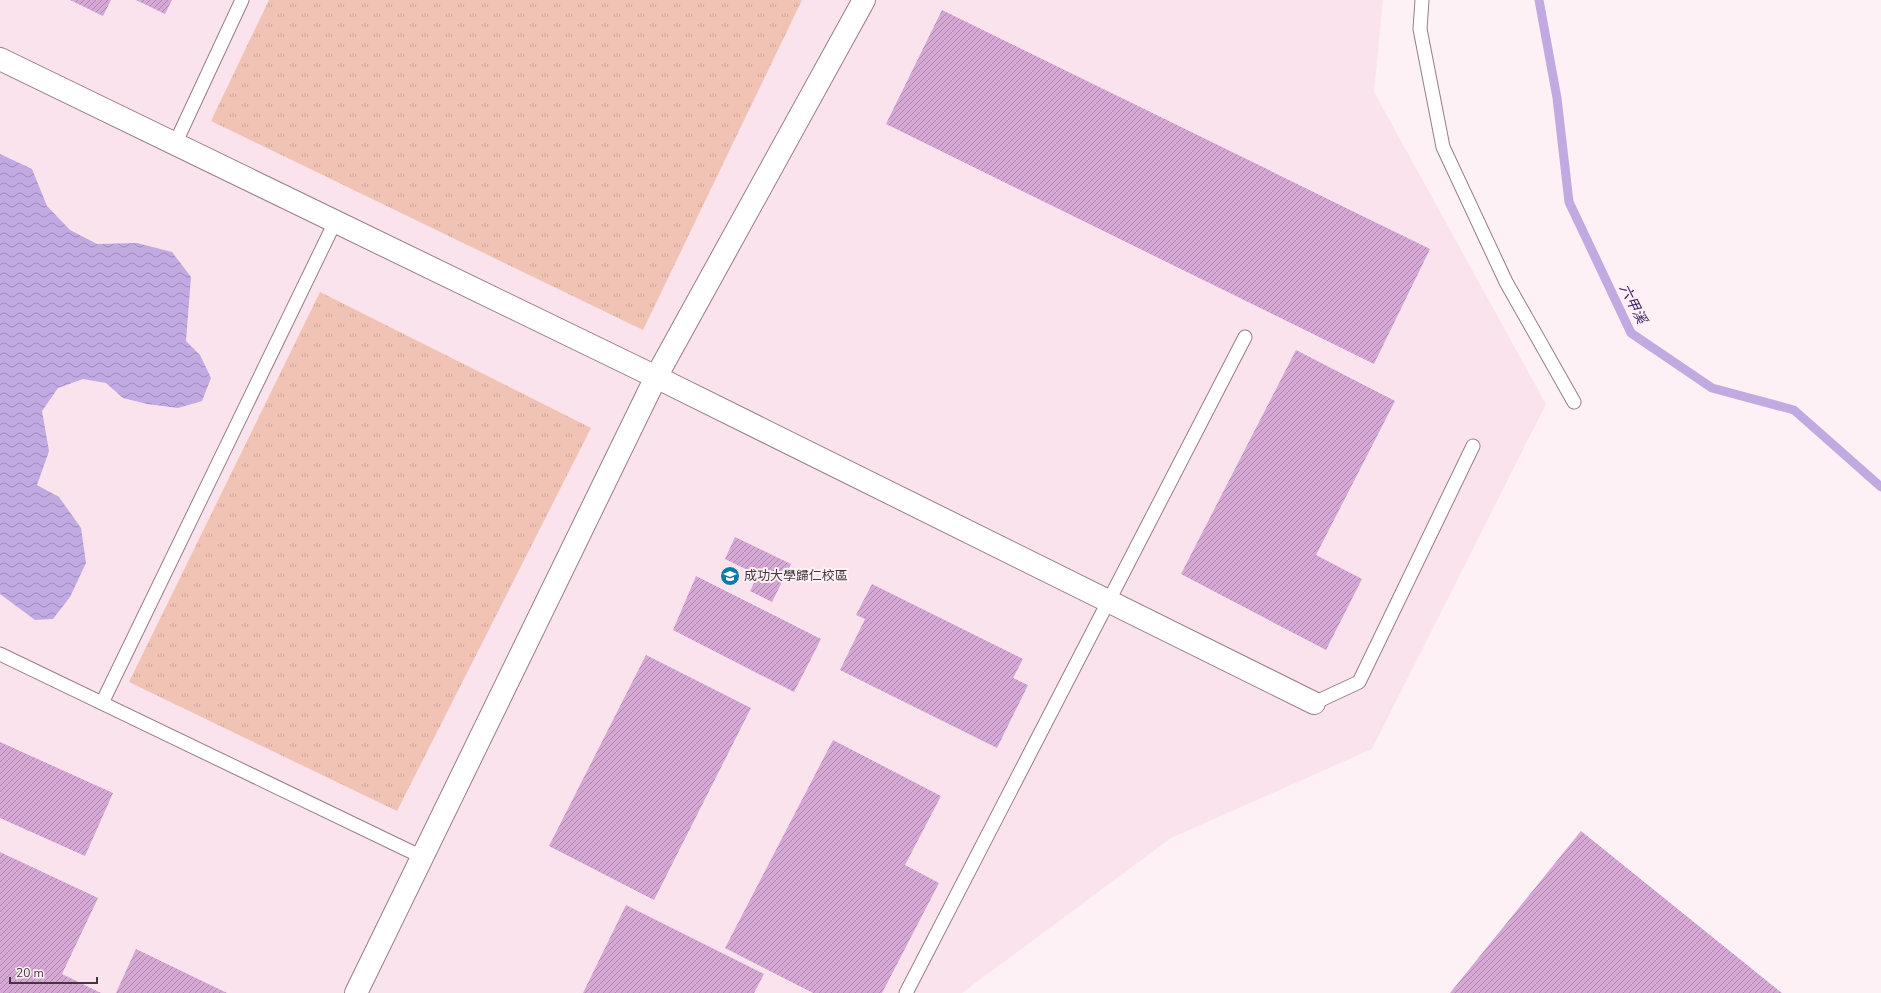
<svg xmlns="http://www.w3.org/2000/svg" width="1881" height="993" font-family="'Nunito Sans','Noto Sans TC',sans-serif">
<style>
.built{fill:#fae3ec}
.grass{fill:url(#grass-tufts)}
.water{fill:url(#water-waves)}
.lines{fill:none;stroke-linecap:round;stroke-linejoin:round}
.stream{stroke:#c0aae1;stroke-width:9}
.building{fill:url(#building-hatch)}
.lane-casing{stroke:#987d88;stroke-width:15}
.street-casing{stroke:#987d88;stroke-width:24}
.lane{stroke:#fff;stroke-width:13}
.street{stroke:#fff;stroke-width:22}
.labels{text-anchor:middle;dominant-baseline:central;stroke-width:4;stroke-linejoin:round;paint-order:stroke}
.poi-label{font-size:13px;fill:#43373c;stroke:#fef1f6;text-anchor:start}
.water-label{font-size:14px;font-style:italic;fill:#3a1a5a;stroke:#fef1f6}
</style>
<defs>
<pattern id="grass-tufts" width="24" height="20" patternUnits="userSpaceOnUse"><rect width="24" height="20" fill="#f0c3b4"/><path d="M3 7l-1-3M5 7V3M7 7l1-3M15 17l-1-3M17 17v-4M19 17l1-3" fill="none" stroke="#cfa89c"/></pattern>
<pattern id="water-waves" width="16" height="10" patternUnits="userSpaceOnUse"><rect width="16" height="10" fill="#c0aae1"/><path d="M0 5q4-4 8 0t8 0" fill="none" stroke="#9e8bb8"/></pattern>
<pattern id="building-hatch" width="6" height="6" patternUnits="userSpaceOnUse"><rect width="6" height="6" fill="#d5a7d4"/><path d="M-1 1l2-2M0 6l6-6M5 7l2-2" fill="none" stroke="#ae89ad"/></pattern>
</defs>
<rect width="100%" height="100%" fill="#fef1f6"/>
<polygon class="built" points="0,0 1383,0 1374,92 1546,404 1372,749 1171,838 962,993 0,993"/>
<g class="grass">
<polygon points="269,0 802,0 643,330 211,121"/>
<polygon points="320,292 591,428 397,811 129,682"/>
</g>
<polygon class="water" points="0,154 32,169 47,206 70,230 97,244 137,243 172,252 191,277 186,341 200,355 211,378 202,401 178,408 147,404 123,398 106,383 83,379 58,388 42,411 49,451 37,485 59,497 81,528 86,563 70,597 53,619 35,620 0,594"/>
<g class="lines">
<polyline class="stream" points="1539,0 1557,98 1569,202 1631,333 1712,388 1794,410 1881,487"/>
</g>
<g class="building">
<polygon points="70,0 111,0 103,16"/>
<polygon points="136,0 172,0 165,14"/>
<polygon points="942,10 1430,249 1374,364 886,124"/>
<polygon points="1296,350 1395,401 1316,555 1362,579 1326,650 1181,574"/>
<polygon points="735,537 791,564 772,602 750,591 758,575 725,559"/>
<polygon points="696,576 821,639 794,692 673,630"/>
<polygon points="872,584 1023,659 1013,678 1028,685 997,748 840,670 865,619 856,615"/>
<polygon points="646,655 751,708 654,900 549,846"/>
<polygon points="833,740 941,796 905,865 939,883 882,993 813,993 725,948"/>
<polygon points="0,742 113,793 85,856 0,818"/>
<polygon points="1581,831 1782,993 1450,993"/>
<polygon points="0,852 98,898 62,974 101,993 0,993"/>
<polygon points="626,905 764,974 754,993 583,993"/>
<polygon points="136,949 227,993 116,993"/>
</g>
<g class="lines">
<defs>
<g id="lane">
<polyline points="1422,0 1420,29 1443,147 1506,282 1574,402"/>
<polyline points="175,144 242,0"/>
<polyline points="0,654 422,857"/>
<polyline points="102,703 335,222"/>
<polyline points="1314,703 1359,682 1473,446"/>
<polyline points="906,993 1245,337"/>
</g>
<g id="street">
<polyline points="0,59 656,377 1314,703"/>
<polyline points="356,993 656,377 864,0"/>
</g>
</defs>
<use href="#lane" class="lane-casing"/>
<use href="#street" class="street-casing"/>
<use href="#lane" class="lane"/>
<use href="#street" class="street"/>
</g>
<defs>
<symbol id="university-disc" viewBox="-11 -11 22 22"><circle r="9.5" fill="#0c7ca5" stroke="#fef1f6"/><path d="M0-5L7-2L0 1L-7-2ZM-4 1L0 2.5L4 1V4Q0 6-4 4Z" fill="#fff"/></symbol>
</defs>
<g fill-rule="evenodd">
<use href="#university-disc" x="719" y="565" width="22" height="22"/>
</g>
<g class="labels">
<g class="poi-label">
<text x="744" y="576">成功大學歸仁校區</text>
</g>
<g class="water-label">
<text transform="translate(1633 304) rotate(63)">六甲溪</text>
</g>
</g>
<path d="M10 977v6h87v-6" fill="none" stroke="#43373c" stroke-width="2"/>
<text x="16" y="977" font-size="12" fill="#43373c" stroke="#fef1f6" stroke-width="3" paint-order="stroke">20 m</text>
</svg>
